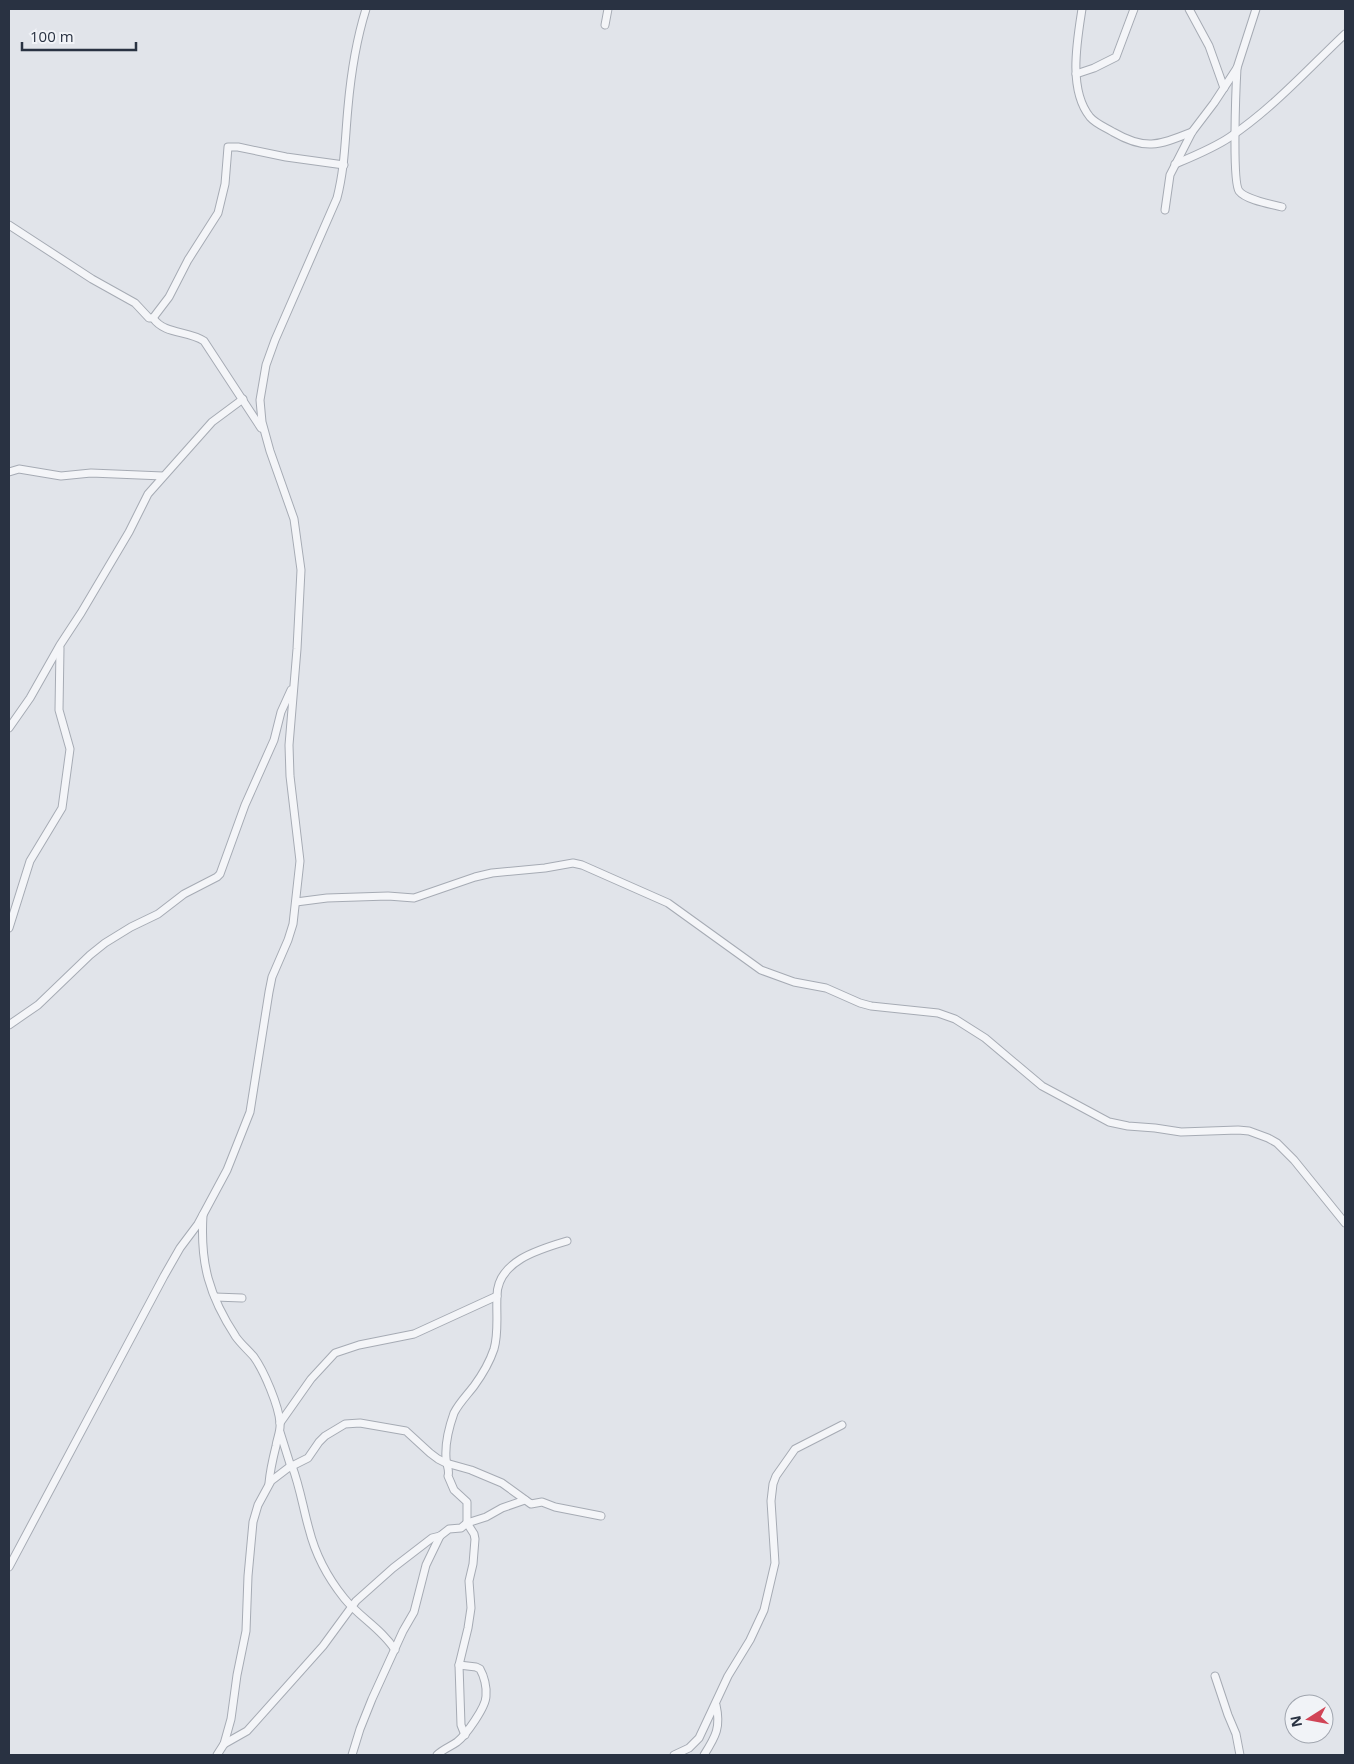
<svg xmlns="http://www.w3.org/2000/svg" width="1354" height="1764" font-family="'Open Sans',sans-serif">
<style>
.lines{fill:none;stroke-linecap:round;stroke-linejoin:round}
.street-casing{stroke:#a6abb4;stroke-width:9}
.street{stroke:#f4f5f8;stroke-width:7}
</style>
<rect width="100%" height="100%" fill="#e1e4ea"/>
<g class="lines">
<defs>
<g id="street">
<path d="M1082 9C1077 41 1068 90 1090 117 1096 124 1105 127 1113 132 1146 151 1159 145 1192 132"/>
<polyline points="1189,9 1209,46 1224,88"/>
<polyline points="605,25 608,9"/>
<path d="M1237 68C1236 86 1232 181 1239 191 1246 200 1270 204 1282 207"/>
<polyline points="1076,74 1094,68 1116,57 1134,9"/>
<path d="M1175 164C1194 156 1214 148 1230 137 1273 108 1308 69 1345 34"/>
<polyline points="1165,210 1170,175 1192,132 1214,103 1237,68 1256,9"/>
<path d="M9 225 92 279 135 303 149 318H153C165 335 187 330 204 341L261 428"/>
<polyline points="153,318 169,297 188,260 218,213 225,184 228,147 238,147 286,157 344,165"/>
<polyline points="9,472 19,469 61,476 91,473 163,476"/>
<polyline points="9,728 30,698 60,645 81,613 129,532 148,494 212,422 243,399"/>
<polyline points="296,902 327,898 388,896 414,898 475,877 492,873 545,868 573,863 582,865 668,903 761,970 794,982 826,988 860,1003 871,1006 938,1013 955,1019 985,1038 1042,1086 1109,1122 1128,1126 1155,1128 1181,1132 1238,1130 1249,1131 1268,1138 1277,1143 1294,1160 1345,1223"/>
<polyline points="9,928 30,861 62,808 70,749 59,710 60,648"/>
<polyline points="9,1025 38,1005 90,955 105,943 131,927 158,914 184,894 217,877 220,874 245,805 274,740 281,712 291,690"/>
<path d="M203 1215C200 1263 209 1296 236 1337 241 1344 248 1350 254 1357 264 1371 279 1406 280 1423 281 1431 277 1438 276 1446 273 1458 270 1471 269 1483"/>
<polyline points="215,1297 242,1298"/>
<polyline points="280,1423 311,1379 335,1353 359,1345 414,1334 497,1296"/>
<polyline points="280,1432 291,1467"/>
<path d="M292 1466C300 1487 303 1508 309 1529 315 1553 328 1578 344 1598 359 1617 382 1629 395 1650"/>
<path d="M9 1567 164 1276 180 1248 198 1224 227 1170 250 1112 269 992 272 977 288 940 293 924 300 861 290 776 289 745 297 649 301 570 294 519 270 451 262 422 260 400 266 365 275 340 337 198C345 167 345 138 348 107 351 73 356 41 366 9"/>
<polyline points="1215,1676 1228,1715 1236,1734 1240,1755"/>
<path d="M465 1735 461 1725 459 1665 468 1628 471 1608 469 1581 473 1564 475 1539 474 1534 467 1523V1502L454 1490 448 1476C450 1470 446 1464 446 1458 445 1443 449 1427 454 1413 459 1403 468 1394 474 1386 482 1375 490 1361 494 1349 499 1332 496 1313 497 1296 497 1261 540 1249 567 1241"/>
<polyline points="224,1744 247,1731 323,1646 356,1601 393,1568 432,1538 440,1536 449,1529 461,1528 467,1523 486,1517 502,1508 525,1500"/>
<polyline points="217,1755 224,1744 231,1719 237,1675 246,1631 248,1576 253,1522 258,1505 271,1481 288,1468 308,1458 319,1442 325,1436 345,1424 360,1423 406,1431 430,1453 438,1459 446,1463 471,1470 502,1483 531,1504 542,1502 555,1507 601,1516"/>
<polyline points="352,1755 360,1729 372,1699 403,1631 414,1612 426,1565 440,1536"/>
<path d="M437 1755C443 1749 450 1747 457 1742 466 1735 486 1707 486 1696 487 1687 484 1676 480 1669L476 1667 459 1665"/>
<polyline points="674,1755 689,1748 699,1738 728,1676 750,1640 764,1610 775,1563 771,1501 773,1484 776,1476 795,1449 842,1425"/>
<path d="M704 1755C716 1736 721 1727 716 1705"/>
</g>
</defs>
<use href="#street" class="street-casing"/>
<use href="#street" class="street"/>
</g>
<rect width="1354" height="1764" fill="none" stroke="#293242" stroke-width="20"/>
<g transform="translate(1309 1719) rotate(259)"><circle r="24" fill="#f1f3f7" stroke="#a1a6af"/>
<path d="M0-4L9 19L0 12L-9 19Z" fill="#d14456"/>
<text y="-8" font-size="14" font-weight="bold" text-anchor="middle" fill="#293242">N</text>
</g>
<path d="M22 42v8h114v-8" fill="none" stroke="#293242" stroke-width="2.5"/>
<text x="30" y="42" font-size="15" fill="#293242" stroke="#f1f3f7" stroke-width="4" paint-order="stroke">100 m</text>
</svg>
